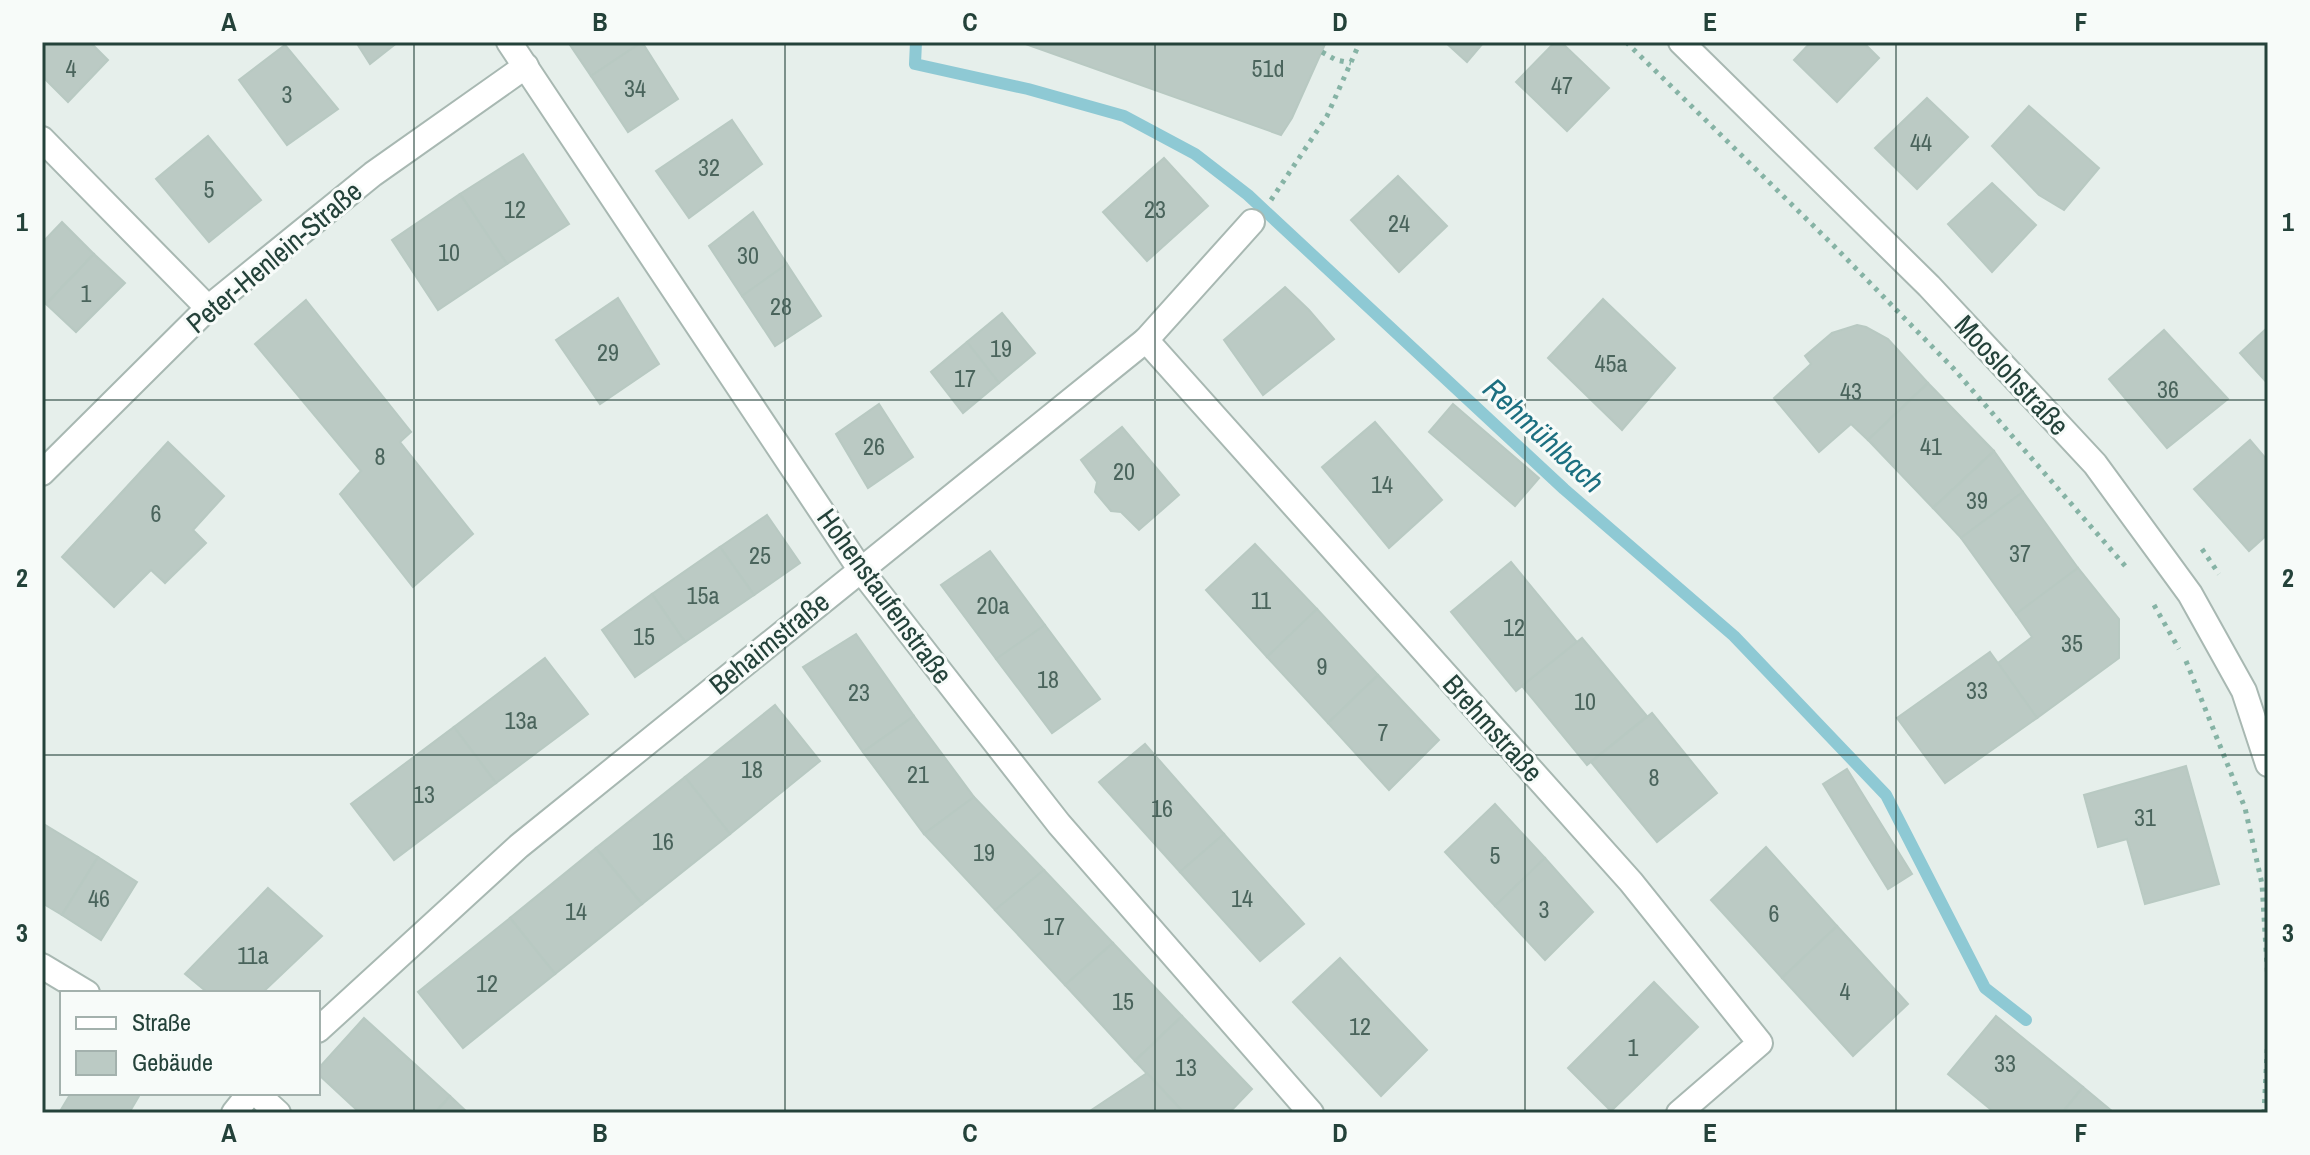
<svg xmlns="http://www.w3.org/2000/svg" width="2310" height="1155" font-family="'Archivo Narrow',sans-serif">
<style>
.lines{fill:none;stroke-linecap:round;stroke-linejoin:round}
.stream{stroke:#8ec9d4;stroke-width:12}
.building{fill:#bbcac4;stroke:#b8c9c2;stroke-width:2}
.minor-casing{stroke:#a8b8b2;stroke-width:28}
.tertiary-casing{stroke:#a8b8b2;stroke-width:28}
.path{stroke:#86b3a5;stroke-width:5;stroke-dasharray:4 6;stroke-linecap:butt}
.minor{stroke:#fff;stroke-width:24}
.tertiary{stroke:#fff;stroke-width:24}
.grid{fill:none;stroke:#24423a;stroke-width:2;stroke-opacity:0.55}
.labels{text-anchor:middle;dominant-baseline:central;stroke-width:6;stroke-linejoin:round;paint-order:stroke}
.number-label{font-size:24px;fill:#4a645c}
.street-label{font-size:28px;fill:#24423a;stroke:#f7fbf9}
.water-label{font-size:30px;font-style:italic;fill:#1c6f80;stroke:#f7fbf9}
.neatline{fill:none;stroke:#24423a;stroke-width:3}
.grid-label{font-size:26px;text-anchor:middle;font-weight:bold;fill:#24423a}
</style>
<rect width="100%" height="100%" fill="#e6efeb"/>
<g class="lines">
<polyline class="stream" points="916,42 915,64 1028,89 1124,116 1195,154 1248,195 1564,489 1734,636 1886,795 1985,988 2026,1020"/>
</g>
<g class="building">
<polygon points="42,42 90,42 108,60 68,102 42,76"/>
<polygon points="356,42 398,42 370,64"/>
<polygon points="568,42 642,42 591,76"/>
<polygon points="642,42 678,99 628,132 591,76"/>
<polygon points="1020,42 1326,42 1292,118 1281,135"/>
<polygon points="1445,42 1484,42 1467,62"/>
<polygon points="1555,42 1561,42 1609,88 1567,131 1516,82"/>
<polygon points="1811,42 1863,42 1879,58 1837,102 1794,60"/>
<polygon points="285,45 338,109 287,145 239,80"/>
<polygon points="1927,98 1968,137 1917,189 1875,148"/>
<polygon points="2029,106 2099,168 2064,210 2039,195 1992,146"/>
<polygon points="732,120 762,164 689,218 656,171"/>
<polygon points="208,136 261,200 209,242 156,179"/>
<polygon points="523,154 569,224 507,264 460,194"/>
<polygon points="1164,158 1208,206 1147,261 1103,212"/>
<polygon points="1398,176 1447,226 1399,272 1351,220"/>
<polygon points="1992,183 2036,225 1992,272 1948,224"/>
<polygon points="460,194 507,264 438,310 392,240"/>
<polygon points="753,212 787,264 742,296 709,246"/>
<polygon points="62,222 94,254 46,304 42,299 42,243"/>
<polygon points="94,254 125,283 76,332 46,304"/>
<polygon points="787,264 821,316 775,346 742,296"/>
<polygon points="1285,287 1309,310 1334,339 1263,395 1224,340"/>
<polygon points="618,298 659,364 600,404 556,340"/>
<polygon points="1603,299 1675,368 1622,430 1548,358"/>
<polygon points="306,300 411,432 400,442 473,534 413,587 340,494 361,471 255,344"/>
<polygon points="1002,313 1035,353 999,383 967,342"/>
<polygon points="1857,325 1866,327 1888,339 1928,383 1868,440 1851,424 1819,452 1774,398 1811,364 1805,356 1832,333"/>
<polygon points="2268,327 2268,384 2240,353"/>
<polygon points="2164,330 2228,399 2167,448 2109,379"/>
<polygon points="967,342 999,383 963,413 931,372"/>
<polygon points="1928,383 1994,451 1933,508 1868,440"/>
<polygon points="879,404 913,457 868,488 836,434"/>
<polygon points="1453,404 1539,478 1515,506 1429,432"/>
<polygon points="1375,422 1442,500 1389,548 1322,467"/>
<polygon points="1122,427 1179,495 1139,530 1121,512 1111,511 1095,492 1097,482 1081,460"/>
<polygon points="2250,440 2268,461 2268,534 2249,551 2194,489"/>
<polygon points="168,442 224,496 193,530 206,543 165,583 151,570 114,607 62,557"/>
<polygon points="1994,451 2023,492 1961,538 1933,508"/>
<polygon points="2023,492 2078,568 2016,614 1961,538"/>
<polygon points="767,515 800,563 754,595 720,547"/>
<polygon points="1255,544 1317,609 1267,657 1206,590"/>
<polygon points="720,547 754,595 685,642 652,594"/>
<polygon points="990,551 1045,625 996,659 941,585"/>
<polygon points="1511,562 1577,642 1516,691 1451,612"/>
<polygon points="2078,568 2119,619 2119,658 2037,718 1998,663 2032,637 2016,614"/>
<polygon points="652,594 685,642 635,677 602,630"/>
<polygon points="1317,609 1378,675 1328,723 1267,657"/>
<polygon points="1045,625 1100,699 1052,733 996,659"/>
<polygon points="856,634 914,716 863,752 803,667"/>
<polygon points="1582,638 1647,716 1587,765 1522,686"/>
<polygon points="1990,652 2037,718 1945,783 1897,718"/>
<polygon points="545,658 588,714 496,783 454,727"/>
<polygon points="1378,675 1439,740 1389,790 1328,723"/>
<polygon points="775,705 820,761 730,834 685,777"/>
<polygon points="1652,713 1717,793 1657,842 1591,762"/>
<polygon points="914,716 974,797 924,834 863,752"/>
<polygon points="454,727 496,783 394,860 351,804"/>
<polygon points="1145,744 1224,834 1180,872 1099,782"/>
<polygon points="2186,766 2219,884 2145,904 2127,839 2098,847 2084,795"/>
<polygon points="1847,769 1912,874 1888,889 1823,784"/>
<polygon points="685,777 730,834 642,904 596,848"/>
<polygon points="974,797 1044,870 995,910 924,834"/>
<polygon points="1495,804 1545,858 1495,906 1445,852"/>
<polygon points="42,823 98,857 62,915 42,903"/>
<polygon points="1224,834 1304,924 1260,961 1180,872"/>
<polygon points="1766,847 1837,926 1782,978 1711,900"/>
<polygon points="596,848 642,904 555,974 510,918"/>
<polygon points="98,857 137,882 101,940 62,915"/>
<polygon points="1545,858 1593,912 1545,960 1495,906"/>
<polygon points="1044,870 1113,943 1065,985 995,910"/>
<polygon points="268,888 322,936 262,993 208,993 185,974"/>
<polygon points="510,918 555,974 463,1048 418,992"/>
<polygon points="1837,926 1908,1004 1853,1056 1782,978"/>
<polygon points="1113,943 1182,1016 1135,1061 1065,985"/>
<polygon points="1340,958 1427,1050 1381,1096 1293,1002"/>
<polygon points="1654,982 1698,1027 1611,1111 1568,1068"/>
<polygon points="1182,1016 1252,1089 1229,1113 1184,1113 1135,1061"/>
<polygon points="1996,1016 2083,1087 2062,1113 1995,1113 1948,1074"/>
<polygon points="364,1018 450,1096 435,1113 360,1113 318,1074 318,1069"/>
<polygon points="1147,1073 1184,1113 1087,1113"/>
<polygon points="2083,1087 2113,1112 2114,1113 2062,1113"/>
<polygon points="71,1093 135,1093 139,1096 129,1113 59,1113"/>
<polygon points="450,1096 468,1113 435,1113"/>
</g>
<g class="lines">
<defs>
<g id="minor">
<polyline points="509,42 860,569 1059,824 1311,1113"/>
<polyline points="42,139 208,308"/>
<polyline points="1146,340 1631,882 1760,1043 1679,1113"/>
<polyline points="42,473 208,308 373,174 526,66"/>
<polyline points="42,966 87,993"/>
<polyline points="318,1030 519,846 1146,340 1252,222"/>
<polyline points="256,1093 278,1113"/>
<polyline points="234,1113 250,1093"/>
</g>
<polyline id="tertiary" points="1681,42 1929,286 2095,464 2190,594 2244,691 2268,764"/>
</defs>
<use href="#minor" class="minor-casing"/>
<use href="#tertiary" class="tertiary-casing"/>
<g class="path">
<polyline points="1626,42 1833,245 1953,368 2127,568"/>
<polyline points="1322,52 1336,60 1351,63"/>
<polyline points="1271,200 1327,116 1360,42"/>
<polyline points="2202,549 2219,574"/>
<polyline points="2154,605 2179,649"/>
<polyline points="2186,661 2245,808 2262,884 2268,982"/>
<polyline points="2264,1113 2268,1033"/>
</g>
<use href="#minor" class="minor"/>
<use href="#tertiary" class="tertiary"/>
</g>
<path class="grid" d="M414 42V1113M785 42V1113M1155 42V1113M1525 42V1113M1896 42V1113M42 400H2268M42 755H2268"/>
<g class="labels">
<g class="number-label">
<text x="71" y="68">4</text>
<text x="1268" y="68">51d</text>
<text x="1562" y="85">47</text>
<text x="635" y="88">34</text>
<text x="287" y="94">3</text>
<text x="1921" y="142">44</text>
<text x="709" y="167">32</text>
<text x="209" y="189">5</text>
<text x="515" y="209">12</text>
<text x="1155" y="209">23</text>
<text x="1399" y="223">24</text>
<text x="449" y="252">10</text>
<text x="748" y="255">30</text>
<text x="86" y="293">1</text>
<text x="781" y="306">28</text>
<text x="1001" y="348">19</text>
<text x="608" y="352">29</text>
<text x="1611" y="363">45a</text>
<text x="965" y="378">17</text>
<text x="2168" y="389">36</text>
<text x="1851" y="391">43</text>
<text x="874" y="446">26</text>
<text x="1931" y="446">41</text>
<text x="380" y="456">8</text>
<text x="1124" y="471">20</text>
<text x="1382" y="484">14</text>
<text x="1977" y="500">39</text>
<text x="156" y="513">6</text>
<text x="2020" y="553">37</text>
<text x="760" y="555">25</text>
<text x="703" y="595">15a</text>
<text x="1261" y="600">11</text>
<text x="993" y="605">20a</text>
<text x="1514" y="627">12</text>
<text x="644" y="636">15</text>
<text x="2072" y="643">35</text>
<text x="1322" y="666">9</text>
<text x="1048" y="679">18</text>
<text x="1977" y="690">33</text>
<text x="859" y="692">23</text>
<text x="1585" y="701">10</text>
<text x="521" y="720">13a</text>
<text x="1383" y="732">7</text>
<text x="752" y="769">18</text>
<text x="918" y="774">21</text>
<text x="1654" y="777">8</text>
<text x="424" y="794">13</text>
<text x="1162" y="808">16</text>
<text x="2145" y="817">31</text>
<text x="663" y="841">16</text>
<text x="984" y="852">19</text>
<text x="1495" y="855">5</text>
<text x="99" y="898">46</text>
<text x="1242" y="898">14</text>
<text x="1544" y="909">3</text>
<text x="576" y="911">14</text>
<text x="1774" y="913">6</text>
<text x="1054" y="926">17</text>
<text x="253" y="955">11a</text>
<text x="487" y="983">12</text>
<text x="1845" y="991">4</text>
<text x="1123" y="1001">15</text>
<text x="1360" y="1026">12</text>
<text x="1633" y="1047">1</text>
<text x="2005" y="1063">33</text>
<text x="1186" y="1067">13</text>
</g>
<g class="street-label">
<text transform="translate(274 257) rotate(-40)">Peter-Henlein-Straße</text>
<text transform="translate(2012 375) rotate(47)">Mooslohstraße</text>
<text transform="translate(885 596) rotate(54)">Hohenstaufenstraße</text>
<text transform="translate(769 643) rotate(-39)">Behaimstraße</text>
<text transform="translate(1493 728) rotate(48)">Brehmstraße</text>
</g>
<g class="water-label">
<text transform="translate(1544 435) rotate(43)">Rehmühlbach</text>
</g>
</g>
<rect width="2310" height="1155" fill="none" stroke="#f7fbf9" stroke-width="88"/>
<rect x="60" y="991" width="260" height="104" fill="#f7fbf9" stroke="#a3b1ad" stroke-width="2"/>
<rect x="76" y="1017" width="40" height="12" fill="#ffffff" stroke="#a3b1ad" stroke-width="2"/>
<text x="132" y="1031" font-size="24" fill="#24423a">Straße</text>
<rect x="76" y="1051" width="40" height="24" fill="#bbcac4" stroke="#a3b1ad" stroke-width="2"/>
<text x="132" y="1071" font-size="24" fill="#24423a">Gebäude</text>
<rect x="44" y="44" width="2222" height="1067" class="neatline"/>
<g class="grid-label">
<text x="229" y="31">A</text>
<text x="600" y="31">B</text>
<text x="970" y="31">C</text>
<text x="1340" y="31">D</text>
<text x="1710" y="31">E</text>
<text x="2081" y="31">F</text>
<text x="22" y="231">1</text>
<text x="2288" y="231">1</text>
<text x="22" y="587">2</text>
<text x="2288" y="587">2</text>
<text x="22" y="942">3</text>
<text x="2288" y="942">3</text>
<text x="229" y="1142">A</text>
<text x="600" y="1142">B</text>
<text x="970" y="1142">C</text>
<text x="1340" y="1142">D</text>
<text x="1710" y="1142">E</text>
<text x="2081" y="1142">F</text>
</g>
</svg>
